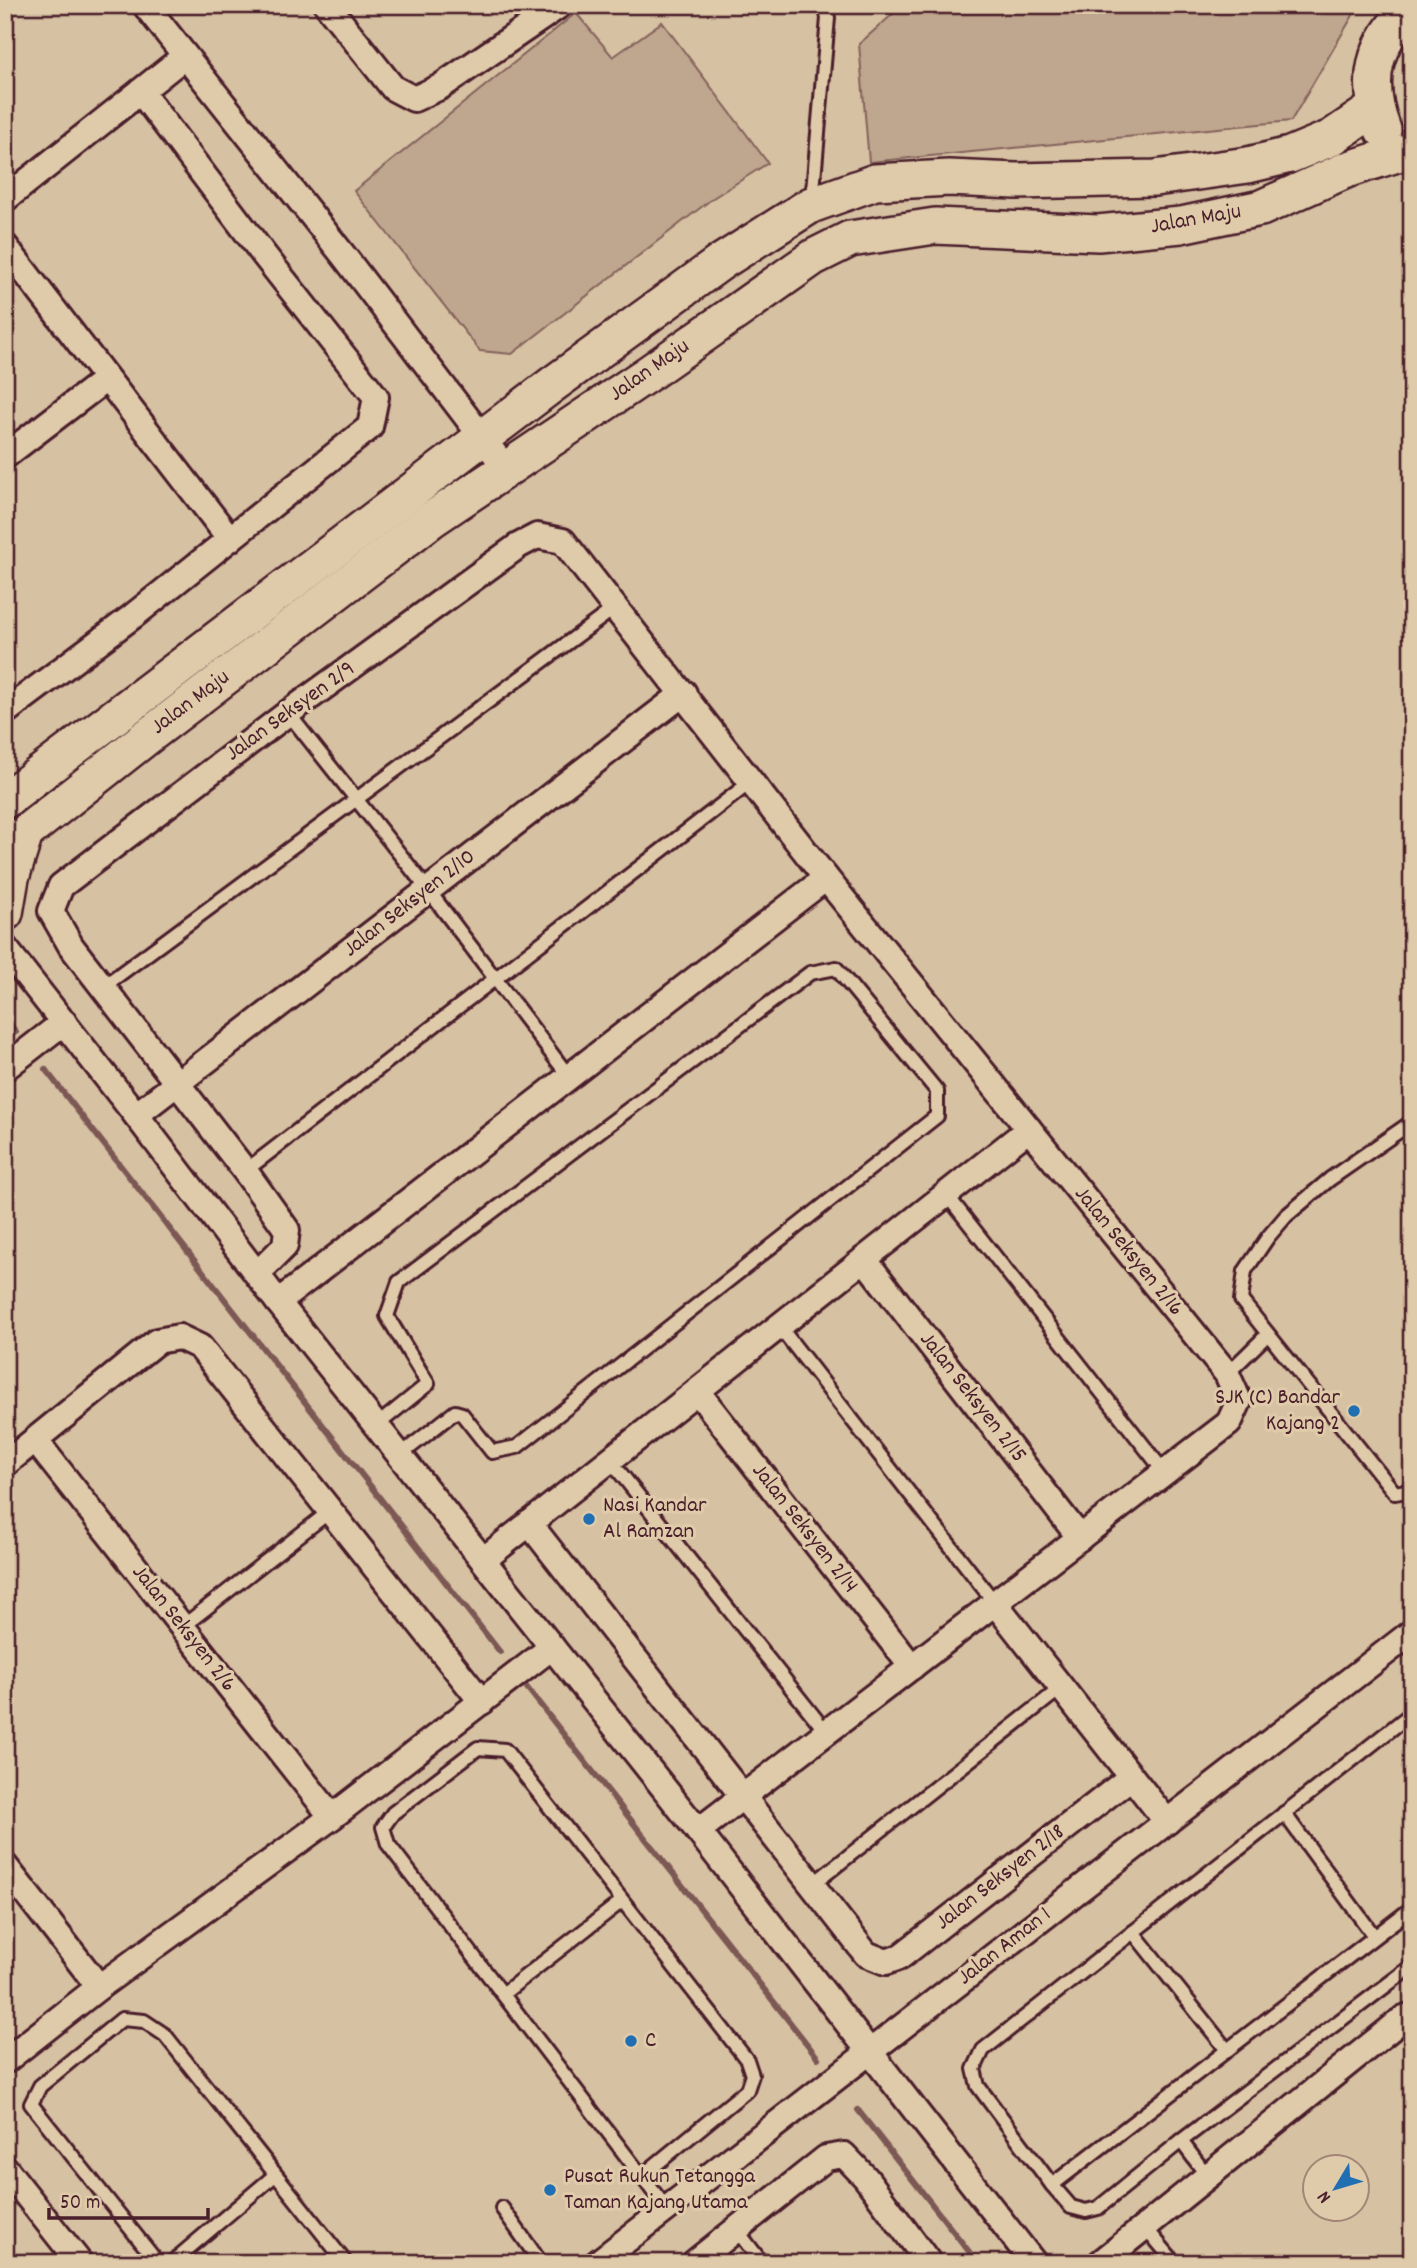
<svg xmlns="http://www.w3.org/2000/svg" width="1417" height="2268" font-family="Dekko,sans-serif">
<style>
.green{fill:#bfa68e;stroke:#84625c;stroke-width:2}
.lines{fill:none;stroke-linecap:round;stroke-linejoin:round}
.stream{stroke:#7c5855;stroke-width:6}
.lane-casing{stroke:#4a1f2b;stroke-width:18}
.street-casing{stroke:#4a1f2b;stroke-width:30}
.secondary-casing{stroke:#4a1f2b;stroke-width:40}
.lane{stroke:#dfcbaa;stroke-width:12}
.street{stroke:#dfcbaa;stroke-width:24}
.secondary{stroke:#dfcbaa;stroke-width:35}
.poi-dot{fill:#1f6fb2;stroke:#dfcbaa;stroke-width:2.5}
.labels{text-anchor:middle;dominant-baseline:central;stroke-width:6;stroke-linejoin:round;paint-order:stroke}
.street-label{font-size:23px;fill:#4a1f2b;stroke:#dfcbaa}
.poi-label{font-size:23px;fill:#4a1f2b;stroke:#dfcbaa;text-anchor:start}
</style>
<rect width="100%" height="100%" fill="#d6c1a2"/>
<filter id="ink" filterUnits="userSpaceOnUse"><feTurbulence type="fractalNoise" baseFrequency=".0143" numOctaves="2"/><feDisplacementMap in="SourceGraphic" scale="14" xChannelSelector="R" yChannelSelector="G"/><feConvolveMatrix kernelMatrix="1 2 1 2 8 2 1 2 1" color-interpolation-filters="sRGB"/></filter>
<g filter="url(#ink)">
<g class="green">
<polygon points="903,5 1359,5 1291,121 869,162 859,44"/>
<polygon points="576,13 613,57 662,22 768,163 713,198 512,354 480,351 354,191"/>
</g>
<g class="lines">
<g class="stream">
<polyline points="5,1018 16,1032"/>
<polyline points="45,1069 500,1652"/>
<polyline points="524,1684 818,2058"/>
<polyline points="858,2110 978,2263"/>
</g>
<defs>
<g id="lane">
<polyline points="812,202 828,18 825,5"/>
<polyline points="288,713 429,891 570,1078"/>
<polyline points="104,986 616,607"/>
<polyline points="1412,1122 1330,1179 1286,1216 1268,1237 1245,1271 1241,1300 1395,1493 1412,1490"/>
<polyline points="245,1171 752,781"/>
<polyline points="946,1194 1165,1473"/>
<polyline points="779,1326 995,1603"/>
<polyline points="1227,1374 1268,1334"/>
<polyline points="376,1426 428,1384 387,1316 399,1282 810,973 836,968 937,1091 937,1116 517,1447 492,1452 462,1414 455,1412 399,1456"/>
<polyline points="610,1460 827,1733"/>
<polyline points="182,1627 329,1512"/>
<polyline points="1412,1713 983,2050 974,2069 978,2086 1052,2185 1071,2207 1086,2211 1098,2208 1181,2141 1412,1966"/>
<polyline points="1284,1813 1374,1936"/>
<polyline points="812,1885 1061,1688"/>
<polyline points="1133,1932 1227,2050"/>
<polyline points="504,1993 622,1901"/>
<polyline points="1181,2141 1208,2177"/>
<polyline points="643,2175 747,2090 752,2075 747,2060 505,1750 478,1748 393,1813 383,1827 388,1844 666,2208"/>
<polyline points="1052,2185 1412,1908"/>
<polyline points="502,2208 541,2263"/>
<polyline points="1145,2227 1175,2263"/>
<polyline points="736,2229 762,2263"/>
<polyline points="158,2263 31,2104 40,2086 122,2019 144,2021 165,2035 346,2263"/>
<polyline points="171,2263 275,2175"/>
</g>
<g id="street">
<polyline points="145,5 344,256 507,470"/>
<polyline points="327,5 393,88 414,99 440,87 560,5"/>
<polyline points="5,199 185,56"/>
<polyline points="5,246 230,539"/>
<polyline points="5,456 106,379"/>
<polyline points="5,712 133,616 370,427 376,397 264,255 141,92"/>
<polyline points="5,948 136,1115 278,1302 698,1831 1034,2263"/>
<polyline points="5,1068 64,1022"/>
<polyline points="136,1115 684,693"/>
<polyline points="864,1259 1080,1538"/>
<polyline points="257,1274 285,1246 287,1230 245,1171 71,946 51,911 61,886 288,713 518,546 537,536 563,541 826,878 1227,1374 1239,1401 1229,1423 698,1831"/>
<polyline points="278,1302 826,878"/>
<polyline points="697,1391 912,1667"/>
<polyline points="35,1440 332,1817"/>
<polyline points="5,1464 157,1341 179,1337 200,1347 482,1702"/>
<polyline points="529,1523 866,1954 886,1962 900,1957 1131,1777"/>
<polyline points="483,1560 1029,1129"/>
<polyline points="995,1603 1167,1822"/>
<polyline points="5,1866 99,1987"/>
<polyline points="5,2061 99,1987 332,1817 552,1647"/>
<polyline points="5,2168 80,2263"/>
<polyline points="597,2263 1412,1632"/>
<polyline points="694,2263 826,2158 844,2155 866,2178 929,2263"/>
<polyline points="1100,2263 1404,2018 1412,2015"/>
</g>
<g id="secondary">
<path d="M1383 130C1364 80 1373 43 1412 7"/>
<polyline points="5,800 553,384 721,262 811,205 875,182 949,178 1016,181 1155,178 1248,165 1290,155 1331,138 1375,108"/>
<polyline points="5,849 148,736 431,520 649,373 814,257 850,239 935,226 1098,233 1181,225 1261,208 1346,170 1400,153"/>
<polyline points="5,913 11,878 25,834"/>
</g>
</defs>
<use href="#lane" class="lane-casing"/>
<use href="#street" class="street-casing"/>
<use href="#secondary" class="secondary-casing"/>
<use href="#lane" class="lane"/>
<use href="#street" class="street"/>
<use href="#secondary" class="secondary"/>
</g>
</g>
<g class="poi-dot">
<circle cx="1354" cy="1411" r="7"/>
<circle cx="589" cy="1519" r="7"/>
<circle cx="631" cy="2041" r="7"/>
<circle cx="550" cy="2190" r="7"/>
</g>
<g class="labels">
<g class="street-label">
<text transform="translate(1196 220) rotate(-10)">Jalan Maju</text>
<text transform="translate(650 371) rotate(-35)">Jalan Maju</text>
<text transform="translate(191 703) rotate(-37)">Jalan Maju</text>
<text transform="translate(291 712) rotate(-36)">Jalan Seksyen 2/9</text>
<text transform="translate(410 904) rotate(-38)">Jalan Seksyen 2/10</text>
<text transform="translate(1128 1252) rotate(51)">Jalan Seksyen 2/16</text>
<text transform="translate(972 1398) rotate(52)">Jalan Seksyen 2/15</text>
<text transform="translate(804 1529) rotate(52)">Jalan Seksyen 2/14</text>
<text transform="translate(183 1629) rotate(52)">Jalan Seksyen 2/6</text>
<text transform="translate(1001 1878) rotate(-38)">Jalan Seksyen 2/18</text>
<text transform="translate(1005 1947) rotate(-38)">Jalan Aman 1</text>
</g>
<g class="poi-label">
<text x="1340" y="1398" text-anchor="end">SJK (C) Bandar<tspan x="1340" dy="26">Kajang 2</tspan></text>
<text x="603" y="1506">Nasi Kandar<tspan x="603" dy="26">Al Ramzan</tspan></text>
<text x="645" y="2041">C</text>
<text x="564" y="2177">Pusat Rukun Tetangga<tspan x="564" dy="26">Taman Kajang Utama</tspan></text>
</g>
</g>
<rect width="1417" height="2268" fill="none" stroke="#dfcbaa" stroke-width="28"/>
<rect x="14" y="14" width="1389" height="2240" fill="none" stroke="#4a1f2b" stroke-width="2.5" filter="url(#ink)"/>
<g transform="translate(1336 2188) rotate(232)"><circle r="33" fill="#dfcbaa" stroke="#a38677" stroke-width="2"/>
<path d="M0-5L12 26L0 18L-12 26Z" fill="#1f6fb2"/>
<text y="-10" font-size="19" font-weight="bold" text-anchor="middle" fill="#4a1f2b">N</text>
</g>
<path d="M49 2208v10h159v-10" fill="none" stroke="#4a1f2b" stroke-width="3.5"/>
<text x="60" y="2208" font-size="21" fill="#4a1f2b" stroke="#dfcbaa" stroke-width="5" paint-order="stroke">50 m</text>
</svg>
